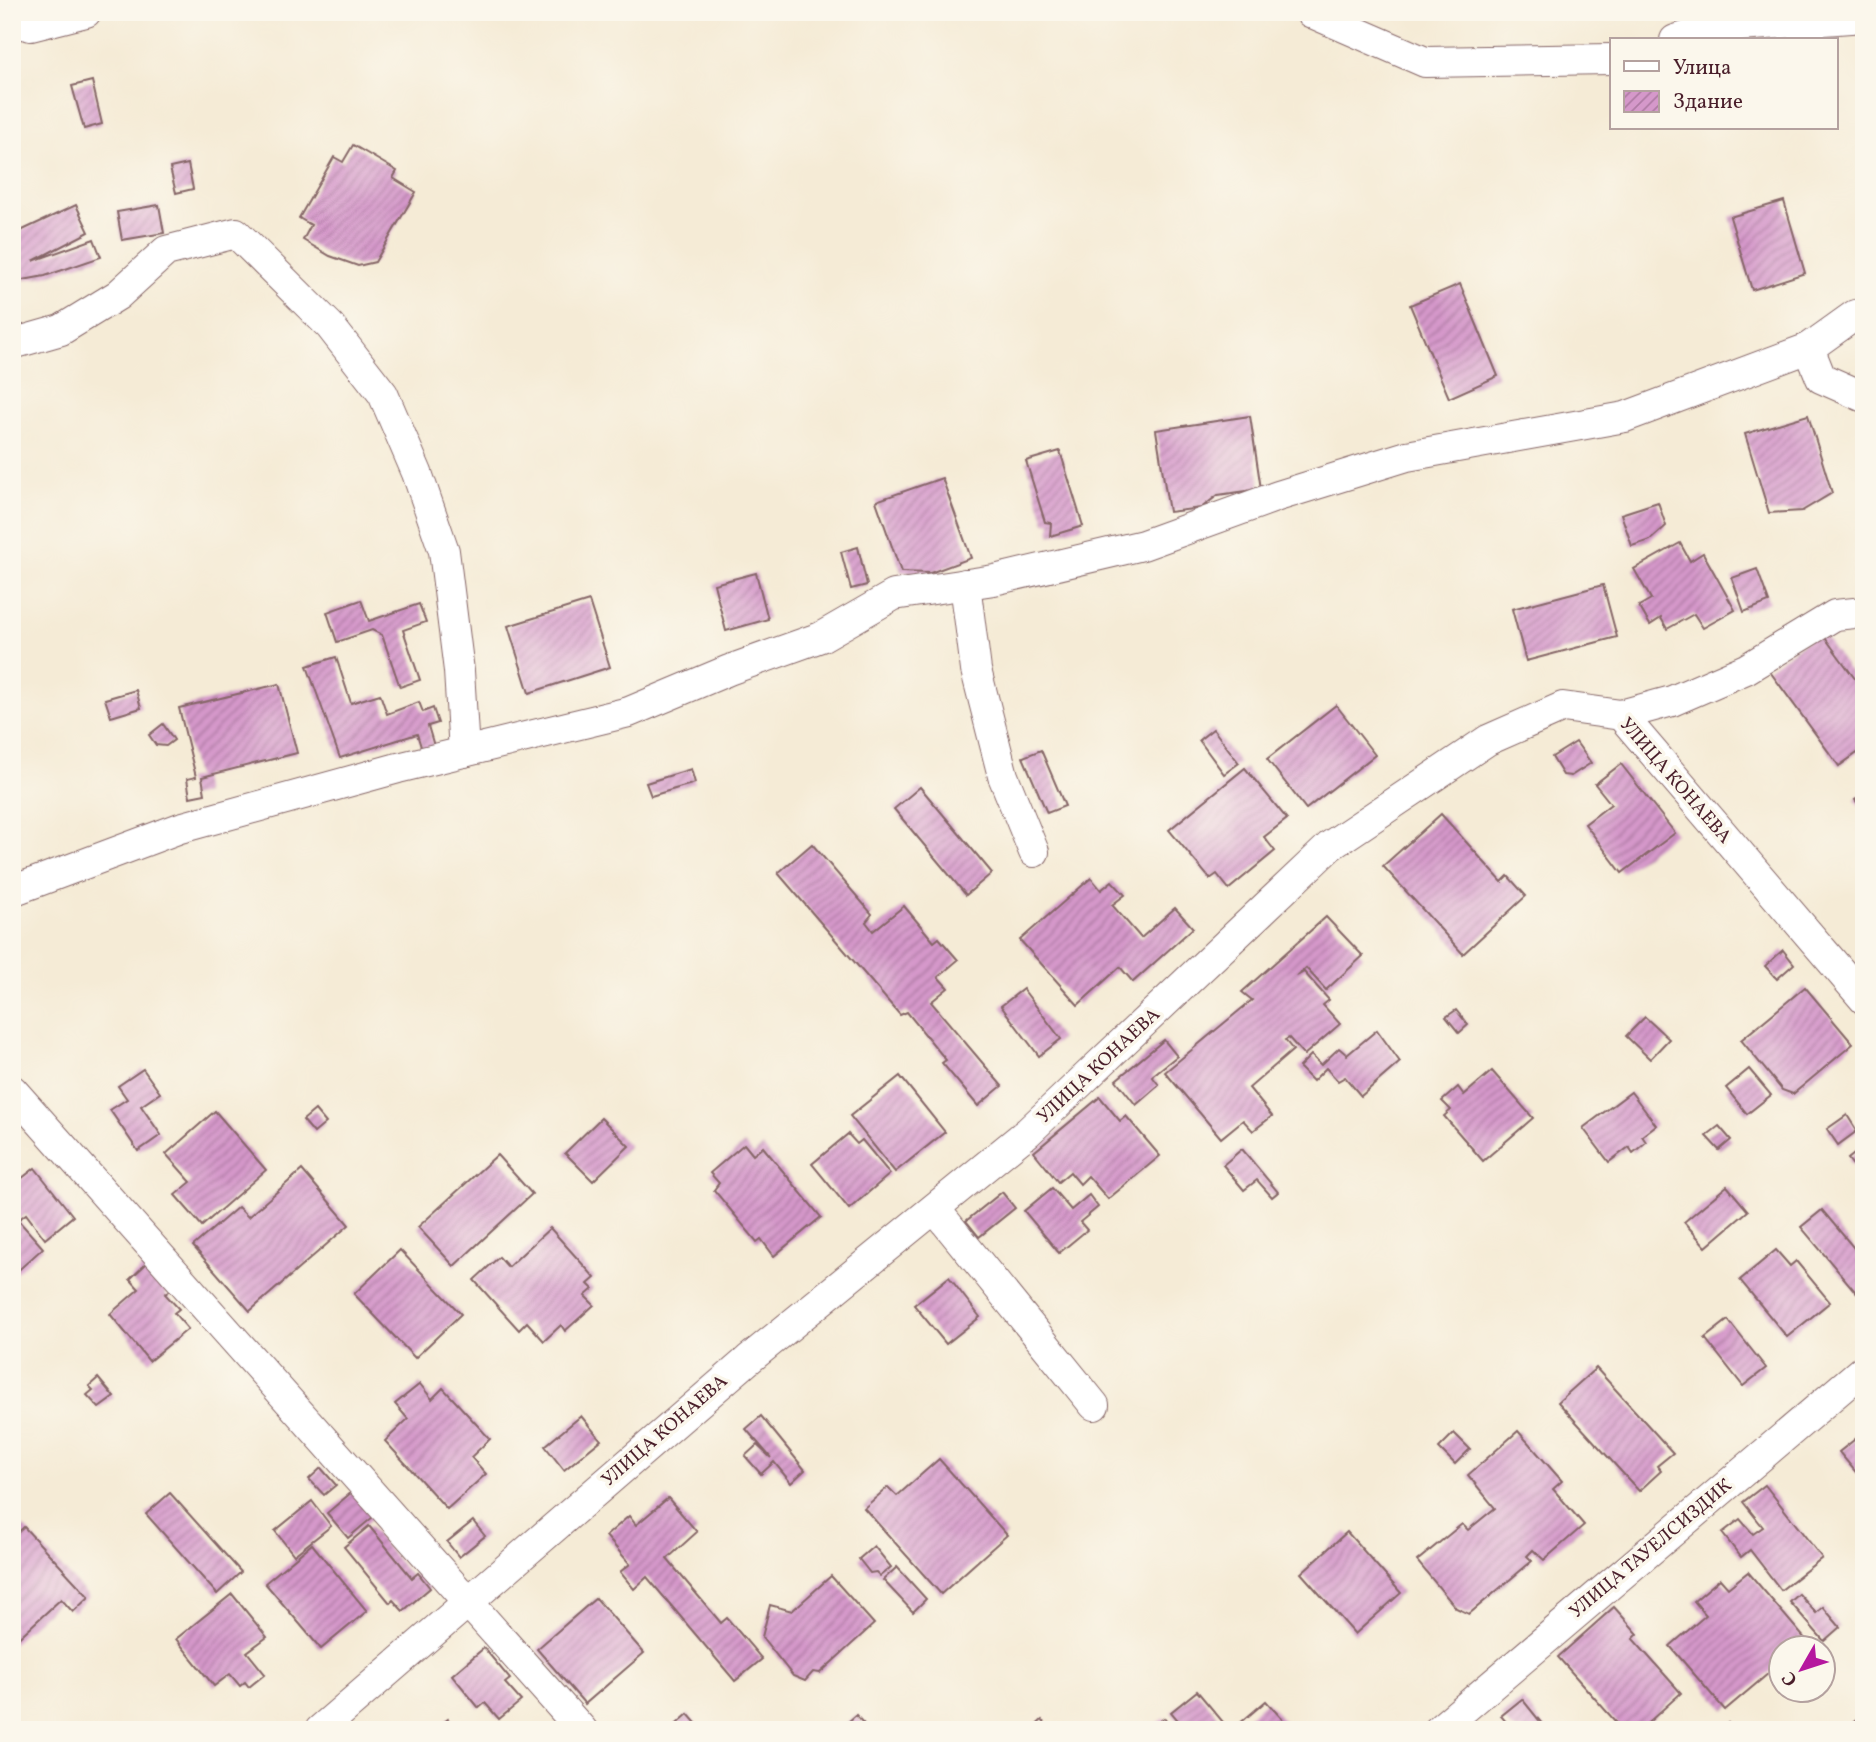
<svg xmlns="http://www.w3.org/2000/svg" width="1876" height="1742" font-family="Vollkorn,serif">
<style>
.building{fill:url(#building-hatch)}
.lines{fill:none;stroke-linecap:round;stroke-linejoin:round}
.minor-casing{stroke:#866667;stroke-width:32}
.minor{stroke:#fff;stroke-width:30}
.labels{text-anchor:middle;dominant-baseline:central;stroke-width:7;stroke-linejoin:round;paint-order:stroke}
.street-label{font-size:19px;fill:#4a1f2b;stroke:#fbf7ec}
</style>
<defs>
<pattern id="building-hatch" width="6" height="6" patternUnits="userSpaceOnUse" patternTransform="scale(1.75)"><rect width="6" height="6" fill="#d598ca"/><path d="M-1 1l2-2M0 6l6-6M5 7l2-2" fill="none" stroke="#af7ba4"/></pattern>
</defs>
<rect width="100%" height="100%" fill="#fbf7ec"/>
<filter id="ink" filterUnits="userSpaceOnUse"><feTurbulence type="fractalNoise" baseFrequency=".0143" numOctaves="2"/><feDisplacementMap in="SourceGraphic" scale="14" xChannelSelector="R" yChannelSelector="G"/><feConvolveMatrix kernelMatrix="1 2 1 2 8 2 1 2 1" color-interpolation-filters="sRGB"/></filter>
<filter id="wash" filterUnits="userSpaceOnUse"><feTurbulence type="fractalNoise" baseFrequency=".00686" numOctaves="4" result="noise"/><feDisplacementMap in="SourceGraphic" scale="28" xChannelSelector="R" yChannelSelector="G"/><feGaussianBlur stdDeviation="1.57" result="paint"/><feColorMatrix in="noise" values="0 0 0 0 0 0 0 0 0 0 0 0 0 0 0 0 0 1.4 0 .05"/><feComposite in="paint" operator="in"/></filter>
<g filter="url(#wash)">
<rect width="100%" height="100%" fill="#f5ebd6"/>
<g id="blocks">
<g class="building">
<polygon points="92,81 102,124 84,129 72,86"/>
<polygon points="353,145 397,171 393,178 416,192 375,262 358,266 330,256 303,240 311,225 299,218 334,157 343,162"/>
<polygon points="188,164 193,189 176,193 170,168"/>
<polygon points="1784,201 1805,273 1752,290 1730,217"/>
<polygon points="76,205 89,232 33,261 94,239 101,257 45,276 12,282 12,235"/>
<polygon points="159,205 164,233 122,240 117,212"/>
<polygon points="1460,284 1498,376 1449,398 1410,305"/>
<polygon points="1808,415 1832,493 1802,511 1769,513 1745,434"/>
<polygon points="1250,416 1261,489 1218,495 1201,508 1169,512 1156,430"/>
<polygon points="1060,451 1083,526 1050,536 1051,523 1045,522 1026,461"/>
<polygon points="942,478 971,558 930,573 901,572 876,501"/>
<polygon points="1658,502 1666,526 1650,540 1632,546 1621,514"/>
<polygon points="1680,543 1690,561 1703,553 1735,610 1703,628 1694,614 1667,629 1661,618 1650,625 1639,606 1651,599 1634,569"/>
<polygon points="858,547 867,585 851,589 841,552"/>
<polygon points="1757,569 1769,602 1744,612 1732,578"/>
<polygon points="756,573 768,619 726,631 714,584"/>
<polygon points="1603,585 1617,637 1526,661 1512,609"/>
<polygon points="361,600 369,621 419,604 426,622 403,630 420,680 400,687 382,635 372,630 337,642 327,612"/>
<polygon points="589,601 610,667 529,693 508,626"/>
<polygon points="1820,631 1864,691 1864,748 1839,766 1768,669"/>
<polygon points="336,657 351,703 380,694 387,714 419,702 423,712 433,708 438,723 428,726 434,746 422,750 417,734 340,758 307,666"/>
<polygon points="279,684 297,753 202,777 205,794 190,797 187,779 196,777 179,708"/>
<polygon points="136,690 141,708 111,717 105,699"/>
<polygon points="1336,705 1375,755 1306,809 1267,759"/>
<polygon points="163,724 174,740 166,746 156,745 149,735"/>
<polygon points="1213,729 1239,763 1224,774 1199,740"/>
<polygon points="1576,742 1591,763 1571,776 1563,775 1552,757"/>
<polygon points="1041,750 1065,806 1047,813 1023,757"/>
<polygon points="1621,764 1675,833 1622,873 1585,824 1611,804 1595,784"/>
<polygon points="1245,768 1287,819 1264,837 1275,851 1229,889 1217,874 1210,879 1169,830"/>
<polygon points="691,769 695,783 651,796 646,783"/>
<polygon points="920,787 992,873 966,895 894,809"/>
<polygon points="1864,793 1864,811 1855,800"/>
<polygon points="1441,814 1502,882 1508,876 1526,896 1463,954 1383,866"/>
<polygon points="812,844 872,914 866,922 873,931 904,906 934,942 939,938 958,960 938,977 948,988 931,1002 1002,1086 978,1106 942,1063 946,1060 907,1012 900,1015 778,873"/>
<polygon points="1091,878 1101,890 1112,881 1125,895 1112,905 1141,938 1175,908 1193,928 1133,982 1120,967 1078,1005 1020,940"/>
<polygon points="1326,917 1363,956 1326,990 1306,968 1297,976 1304,972 1329,1000 1323,1005 1340,1024 1304,1055 1289,1038 1285,1040 1293,1050 1249,1088 1272,1116 1253,1131 1243,1120 1221,1138 1165,1072 1252,1000 1242,992"/>
<polygon points="1783,950 1794,964 1777,979 1765,966"/>
<polygon points="1805,987 1853,1044 1793,1094 1782,1090 1741,1040"/>
<polygon points="1023,989 1061,1039 1039,1056 1001,1006"/>
<polygon points="1456,1010 1468,1025 1459,1033 1446,1017"/>
<polygon points="1645,1017 1669,1039 1650,1059 1626,1036"/>
<polygon points="1377,1030 1400,1062 1361,1096 1345,1077 1338,1081 1326,1068 1313,1081 1299,1067 1311,1055 1321,1065 1339,1048 1347,1055"/>
<polygon points="1164,1040 1177,1056 1152,1076 1159,1085 1136,1105 1116,1080"/>
<polygon points="143,1069 160,1093 141,1106 161,1135 138,1151 110,1110 127,1099 118,1086"/>
<polygon points="1749,1069 1771,1095 1747,1114 1726,1088"/>
<polygon points="1492,1071 1533,1118 1483,1161 1444,1116 1451,1110 1442,1101 1458,1087 1464,1095"/>
<polygon points="900,1076 945,1132 895,1172 850,1116"/>
<polygon points="1631,1092 1656,1125 1642,1136 1646,1142 1633,1153 1629,1147 1609,1162 1583,1128"/>
<polygon points="1100,1097 1120,1121 1126,1116 1160,1156 1108,1199 1088,1176 1080,1184 1070,1172 1058,1182 1034,1152"/>
<polygon points="315,1110 326,1123 314,1133 303,1120"/>
<polygon points="215,1111 266,1170 202,1226 175,1195 191,1182 166,1154"/>
<polygon points="1847,1115 1857,1131 1838,1145 1827,1129"/>
<polygon points="601,1118 629,1146 593,1181 565,1153"/>
<polygon points="1719,1126 1731,1140 1719,1150 1706,1136"/>
<polygon points="848,1134 857,1144 862,1140 890,1174 849,1209 812,1164"/>
<polygon points="744,1144 753,1155 763,1147 821,1217 774,1256 761,1239 757,1242 714,1190 719,1183 710,1173"/>
<polygon points="1864,1146 1864,1179 1848,1159"/>
<polygon points="1242,1149 1278,1192 1272,1197 1257,1180 1244,1190 1223,1165"/>
<polygon points="497,1155 532,1194 454,1266 418,1227"/>
<polygon points="35,1168 73,1216 45,1239 26,1214 18,1220 43,1248 12,1276 12,1208 19,1203 12,1194 12,1186"/>
<polygon points="302,1170 349,1225 250,1311 193,1246 238,1207 248,1217"/>
<polygon points="1727,1186 1748,1211 1706,1247 1684,1222"/>
<polygon points="1052,1188 1071,1210 1089,1195 1098,1207 1080,1222 1087,1230 1059,1253 1024,1211"/>
<polygon points="1002,1192 1015,1208 979,1237 966,1221"/>
<polygon points="1822,1210 1864,1260 1864,1292 1859,1296 1801,1227"/>
<polygon points="550,1228 595,1278 588,1284 593,1289 585,1296 594,1305 565,1331 561,1325 544,1341 527,1322 519,1330 474,1280 499,1257 508,1267"/>
<polygon points="400,1250 461,1314 415,1358 354,1294"/>
<polygon points="1776,1250 1790,1266 1796,1261 1830,1302 1787,1337 1740,1280"/>
<polygon points="148,1262 172,1289 165,1294 179,1309 174,1313 188,1329 149,1361 110,1314 139,1289 130,1279"/>
<polygon points="949,1277 980,1317 946,1344 914,1305"/>
<polygon points="1728,1320 1766,1368 1743,1386 1705,1338"/>
<polygon points="1596,1368 1673,1453 1657,1466 1661,1471 1639,1491 1558,1402"/>
<polygon points="98,1378 114,1397 99,1408 87,1395 93,1390 89,1386"/>
<polygon points="420,1384 432,1399 443,1388 490,1439 471,1457 486,1474 447,1509 385,1441 408,1419 395,1404"/>
<polygon points="581,1416 601,1440 564,1470 545,1446"/>
<polygon points="761,1416 805,1470 791,1483 774,1462 761,1474 745,1456 757,1445 771,1458 746,1429"/>
<polygon points="1518,1431 1562,1481 1553,1489 1584,1525 1544,1560 1533,1550 1527,1556 1532,1561 1469,1614 1456,1608 1417,1561 1462,1524 1468,1530 1495,1508 1468,1475"/>
<polygon points="1864,1432 1864,1482 1839,1452"/>
<polygon points="1454,1433 1470,1449 1455,1464 1439,1448"/>
<polygon points="939,1459 1007,1535 941,1594 864,1508 888,1487 897,1496"/>
<polygon points="321,1468 336,1485 324,1495 309,1479"/>
<polygon points="1765,1485 1822,1558 1781,1590 1750,1550 1741,1557 1722,1533 1740,1519 1753,1534 1763,1527 1743,1502"/>
<polygon points="352,1492 373,1517 348,1538 327,1513"/>
<polygon points="170,1493 241,1572 217,1594 146,1514"/>
<polygon points="668,1498 697,1532 667,1559 721,1623 727,1618 762,1659 735,1681 647,1577 634,1589 620,1572 630,1564 606,1536 629,1516 636,1525"/>
<polygon points="312,1501 331,1526 294,1555 275,1531"/>
<polygon points="473,1521 485,1536 459,1557 447,1542"/>
<polygon points="369,1526 412,1578 418,1573 430,1588 403,1611 393,1600 390,1603 344,1547"/>
<polygon points="24,1527 89,1597 73,1612 61,1599 12,1644 12,1538"/>
<polygon points="1347,1532 1401,1593 1355,1634 1301,1573"/>
<polygon points="312,1544 367,1611 321,1649 265,1583"/>
<polygon points="874,1546 891,1567 880,1576 876,1572 870,1573 859,1559"/>
<polygon points="897,1567 926,1599 913,1612 883,1580"/>
<polygon points="1748,1572 1806,1640 1798,1648 1782,1648 1782,1662 1725,1710 1670,1646 1706,1615 1694,1601 1720,1579 1728,1588"/>
<polygon points="831,1576 874,1624 820,1673 813,1672 805,1681 793,1676 762,1637 770,1605 792,1611"/>
<polygon points="232,1594 267,1637 247,1652 265,1674 249,1687 245,1682 240,1686 230,1674 214,1686 176,1639"/>
<polygon points="1799,1594 1816,1613 1823,1607 1840,1627 1824,1641 1790,1602"/>
<polygon points="596,1598 644,1653 585,1704 537,1649"/>
<polygon points="1614,1607 1638,1634 1633,1639 1681,1693 1640,1730 1623,1730 1558,1657"/>
<polygon points="484,1648 510,1679 505,1683 521,1701 499,1719 485,1703 479,1708 452,1675"/>
<polygon points="1864,1668 1864,1687 1855,1675"/>
<polygon points="1197,1691 1223,1722 1217,1730 1186,1730 1171,1712"/>
<polygon points="1522,1699 1547,1730 1513,1730 1501,1716"/>
<polygon points="1266,1701 1292,1730 1242,1730 1238,1725"/>
<polygon points="1864,1713 1864,1730 1855,1730 1850,1724"/>
<polygon points="688,1714 702,1730 670,1730"/>
<polygon points="856,1715 869,1730 839,1730"/>
<polygon points="1164,1718 1173,1730 1148,1730"/>
<polygon points="448,1719 456,1730 434,1730"/>
<polygon points="1042,1720 1050,1730 1031,1730"/>
<polygon points="1728,1723 1734,1730 1720,1730"/>
</g>
</g>
</g>
<g filter="url(#ink)">
<use href="#blocks" fill-opacity="0" stroke="#866667" stroke-width="2"/>
<g class="lines">
<defs>
<g id="minor">
<polyline points="1310,12 1425,62 1612,59"/>
<polyline points="12,21 31,26 86,12"/>
<polyline points="1675,40 1714,28 1864,17"/>
<polyline points="1864,313 1855,315 1809,348 1821,378 1864,397"/>
<polyline points="12,344 61,330 118,295 166,251 236,233 330,326 383,394 417,473 444,551 459,671 464,752"/>
<polyline points="965,584 976,670 1003,776 1034,852"/>
<polyline points="1621,715 1672,701 1746,669 1835,615 1864,612"/>
<polyline points="12,891 180,828 398,768 629,712 729,670 821,637 894,595 994,580 1143,545 1278,496 1407,456 1625,417 1809,348"/>
<polyline points="12,1090 582,1730"/>
<polyline points="935,1209 1094,1405"/>
<polyline points="320,1730 748,1360 1028,1132 1330,846 1488,740 1563,707 1621,715 1864,999"/>
<polyline points="1439,1730 1864,1369"/>
</g>
</defs>
<use href="#minor" class="minor-casing"/>
<use href="#minor" class="minor"/>
</g>
</g>
<g class="labels">
<g class="street-label">
<text transform="translate(1675 781) rotate(49)">УЛИЦА КОНАЕВА</text>
<text transform="translate(1099 1066) rotate(-43)">УЛИЦА КОНАЕВА</text>
<text transform="translate(665 1431) rotate(-41)">УЛИЦА КОНАЕВА</text>
<text transform="translate(1651 1549) rotate(-40)">УЛИЦА ТАУЕЛСИЗДИК</text>
</g>
</g>
<rect width="1876" height="1742" fill="none" stroke="#fbf7ec" stroke-width="42"/>
<rect x="1610" y="38" width="228" height="91" fill="#fbf7ec" stroke="#b4a19f" stroke-width="2"/>
<rect x="1624" y="61" width="35" height="10" fill="#ffffff" stroke="#b4a19f" stroke-width="2"/>
<text x="1673" y="74" font-size="21" fill="#4a1f2b">Улица</text>
<rect x="1624" y="91" width="35" height="21" fill="url(#building-hatch)" stroke="#b4a19f" stroke-width="2"/>
<text x="1673" y="108" font-size="21" fill="#4a1f2b">Здание</text>
<g transform="translate(1802 1669) rotate(231)"><circle r="33" fill="#fbf7ec" stroke="#b4a19f" stroke-width="2"/>
<path d="M0-5L12 26L0 18L-12 26Z" fill="#b5179e"/>
<text y="-10" font-size="19" font-weight="bold" text-anchor="middle" fill="#4a1f2b">С</text>
</g>
</svg>
